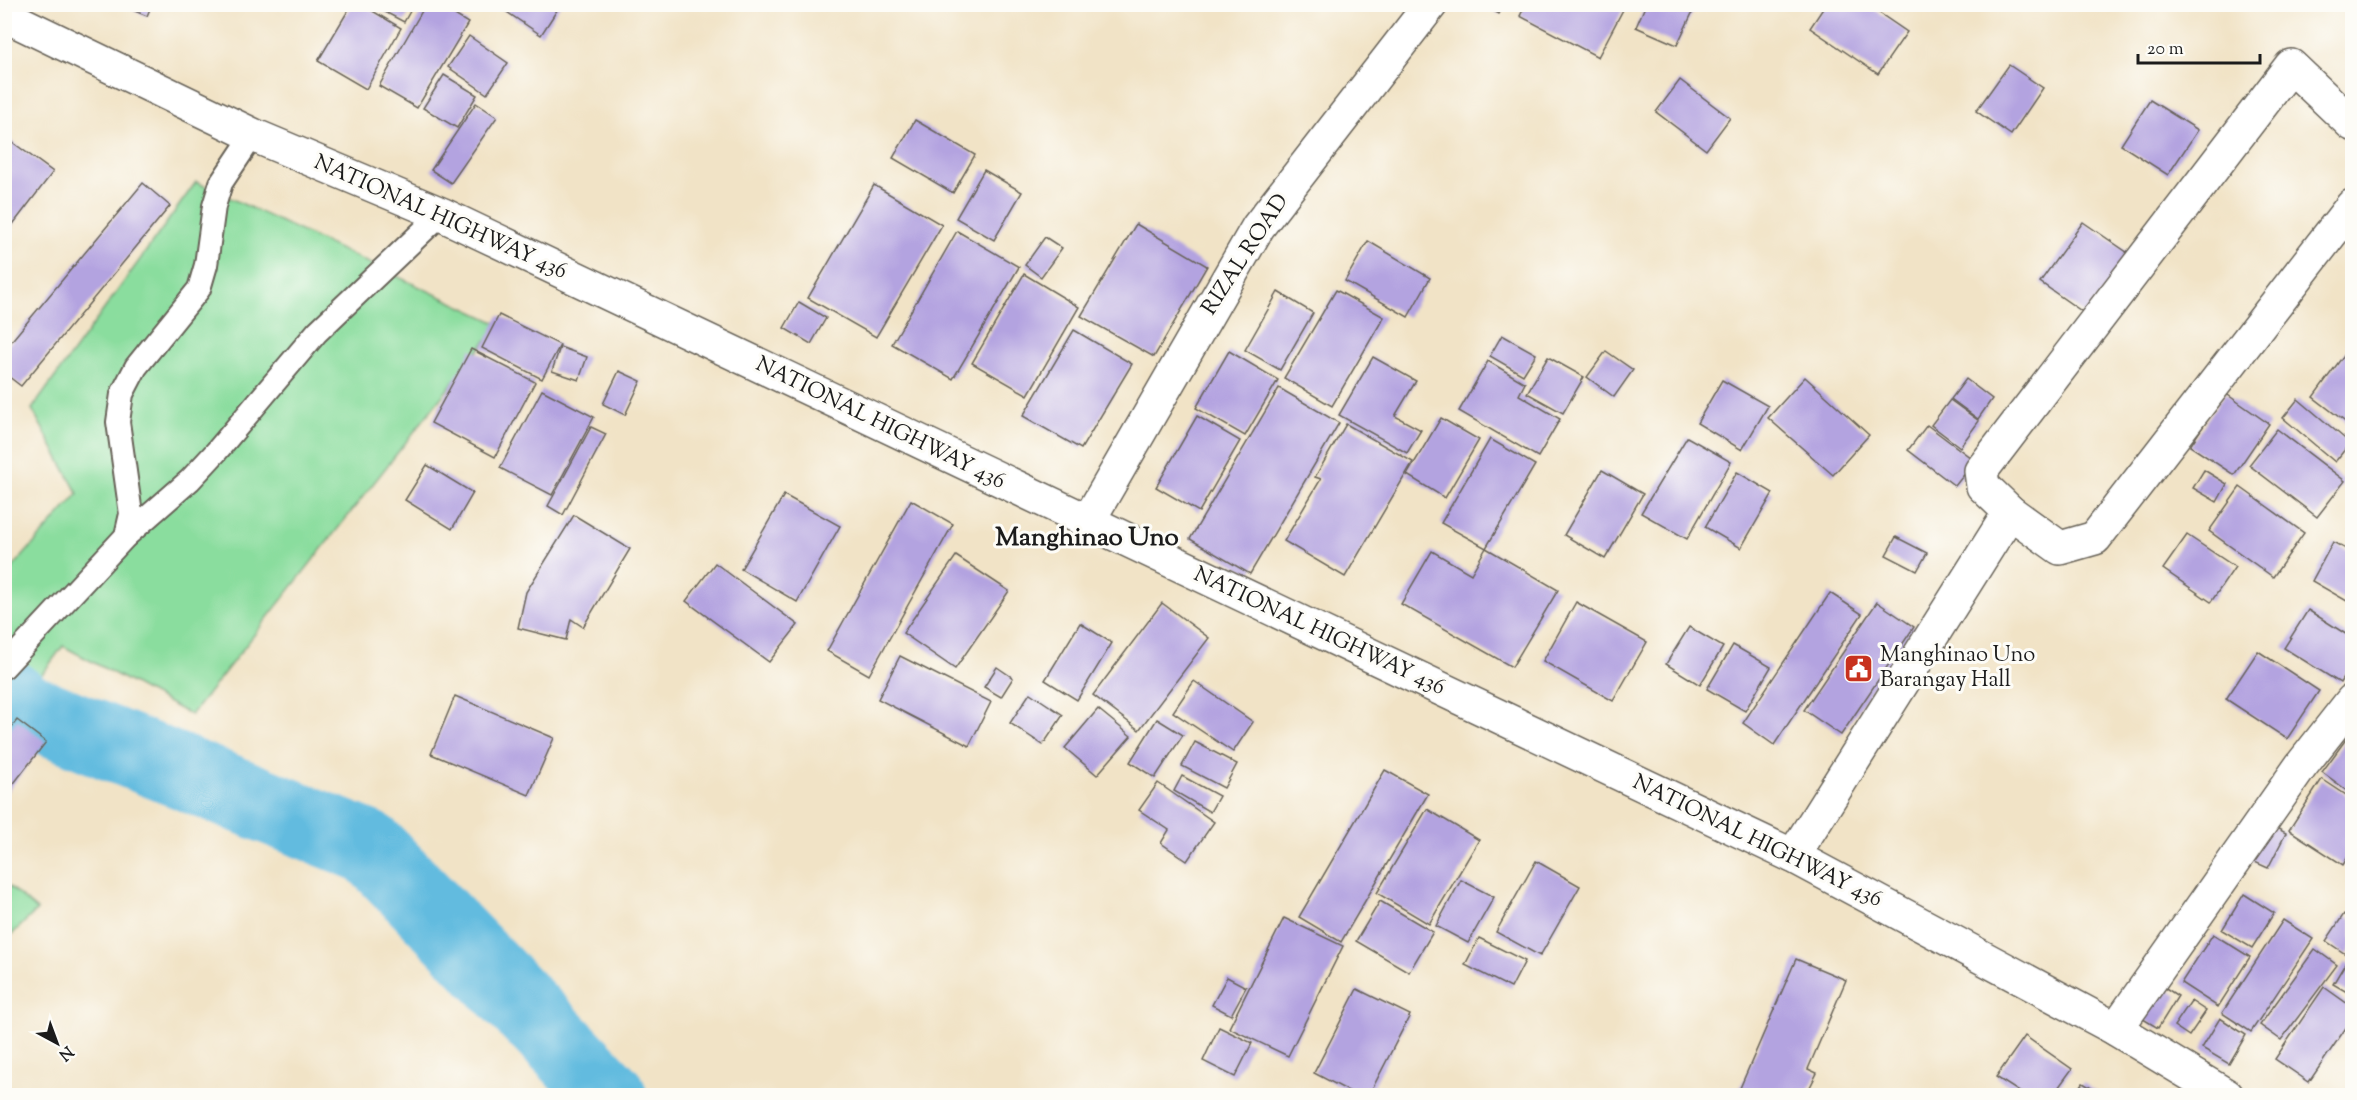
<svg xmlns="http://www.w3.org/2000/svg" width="2357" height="1100" font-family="'Sorts Mill Goudy',serif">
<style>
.green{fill:#8add9e;stroke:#537c5d;stroke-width:1.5}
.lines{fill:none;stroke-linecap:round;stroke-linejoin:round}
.river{stroke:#62bbdf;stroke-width:74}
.building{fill:#b3a3e0}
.lane-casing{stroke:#676258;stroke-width:26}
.street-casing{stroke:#676258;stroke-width:36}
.secondary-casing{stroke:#676258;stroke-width:36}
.primary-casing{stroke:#676258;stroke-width:36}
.lane{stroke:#fff;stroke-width:22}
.street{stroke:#fff;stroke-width:33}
.secondary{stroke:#fff;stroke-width:33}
.primary{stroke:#fff;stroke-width:33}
.labels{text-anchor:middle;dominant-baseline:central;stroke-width:6;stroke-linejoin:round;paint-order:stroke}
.street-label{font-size:22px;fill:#1c1c1c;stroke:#fdfcf7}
.poi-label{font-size:22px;fill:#1c1c1c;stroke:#fdfcf7;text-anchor:start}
.quarter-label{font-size:26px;font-weight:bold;fill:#1c1c1c;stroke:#fdfcf7}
</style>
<rect width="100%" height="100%" fill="#fdfcf7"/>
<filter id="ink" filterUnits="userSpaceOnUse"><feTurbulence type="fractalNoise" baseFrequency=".0167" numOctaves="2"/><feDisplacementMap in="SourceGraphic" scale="12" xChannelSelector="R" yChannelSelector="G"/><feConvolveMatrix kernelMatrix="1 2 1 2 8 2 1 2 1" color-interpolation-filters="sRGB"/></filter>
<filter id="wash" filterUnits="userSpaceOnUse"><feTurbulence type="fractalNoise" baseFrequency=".008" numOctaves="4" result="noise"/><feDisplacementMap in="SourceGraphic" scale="24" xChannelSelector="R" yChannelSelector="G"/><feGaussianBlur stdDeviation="1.35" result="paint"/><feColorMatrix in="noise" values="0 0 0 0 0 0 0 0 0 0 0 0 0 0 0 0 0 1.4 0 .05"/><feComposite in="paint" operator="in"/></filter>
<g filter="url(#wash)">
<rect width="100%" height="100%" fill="#f1e3c6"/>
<g class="green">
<polygon points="196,182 499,324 191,715 63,646 5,724 5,576 78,494 32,409"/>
<polygon points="5,883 37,910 5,941"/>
</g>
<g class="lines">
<polyline class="river" points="4,693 25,709 370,848 610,1096"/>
</g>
<g id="blocks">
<g class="building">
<polygon points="118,4 152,4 147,16"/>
<polygon points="352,4 361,4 401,28 366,89 318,61"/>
<polygon points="370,4 414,4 404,22"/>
<polygon points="426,4 437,4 468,23 417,108 379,86"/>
<polygon points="445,4 462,4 456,12"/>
<polygon points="495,4 561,4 541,35"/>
<polygon points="1481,4 1503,4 1499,14"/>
<polygon points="1526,4 1626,4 1598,57 1520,16"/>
<polygon points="1646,4 1689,4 1695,7 1677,45 1636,27"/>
<polygon points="1826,4 1866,4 1907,32 1878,74 1810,28"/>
<polygon points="469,36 508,63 487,94 448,67"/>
<polygon points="2009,65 2043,88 2011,135 1976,111"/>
<polygon points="444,75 477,95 457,128 423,108"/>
<polygon points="1680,80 1730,118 1706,150 1656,112"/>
<polygon points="2150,100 2198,130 2168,175 2121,145"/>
<polygon points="476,103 497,117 451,183 431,170"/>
<polygon points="915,120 975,155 953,193 893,158"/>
<polygon points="4,136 53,172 4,236"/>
<polygon points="984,170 1022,192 994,240 956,218"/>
<polygon points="143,183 170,206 21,386 4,373 4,350"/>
<polygon points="874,185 942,225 876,337 808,298"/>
<polygon points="2083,222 2131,255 2087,315 2040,282"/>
<polygon points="1136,224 1207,266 1154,357 1081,316"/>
<polygon points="957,231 1019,267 953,379 892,344"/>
<polygon points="1045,237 1062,248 1041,277 1025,265"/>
<polygon points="1368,241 1430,278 1408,317 1345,281"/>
<polygon points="1024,274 1079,307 1028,395 972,363"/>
<polygon points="1336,290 1384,317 1332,406 1284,378"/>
<polygon points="1278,292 1313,313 1280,370 1245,350"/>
<polygon points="799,302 826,318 811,344 784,328"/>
<polygon points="499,315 560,345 542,379 482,348"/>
<polygon points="1074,330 1132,364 1081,449 1023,416"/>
<polygon points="1502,335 1536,354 1523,375 1490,356"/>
<polygon points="2352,344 2352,427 2313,397"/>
<polygon points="560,347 587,357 579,380 552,371"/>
<polygon points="471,349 535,382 495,457 431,423"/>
<polygon points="1229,351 1278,380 1245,436 1196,408"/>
<polygon points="1606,351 1633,370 1614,397 1587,377"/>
<polygon points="1373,357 1416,381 1395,416 1421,430 1407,453 1339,415"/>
<polygon points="1548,357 1584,377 1563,413 1527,393"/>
<polygon points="1488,361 1525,383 1519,395 1560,419 1538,457 1459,411"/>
<polygon points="619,371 641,381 625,415 603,404"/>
<polygon points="1805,377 1869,435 1833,475 1768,418"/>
<polygon points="1966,379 1992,399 1978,419 1951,399"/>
<polygon points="1722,380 1768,406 1742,450 1697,423"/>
<polygon points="1279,388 1339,423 1250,574 1190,539"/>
<polygon points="542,390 594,417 552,495 500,468"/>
<polygon points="2225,393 2269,424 2234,475 2190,446"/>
<polygon points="2298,399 2350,443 2335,462 2283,418"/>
<polygon points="1950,400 1979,421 1960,447 1931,425"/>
<polygon points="1197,416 1240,441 1199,512 1156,487"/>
<polygon points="1441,418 1479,440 1445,498 1407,475"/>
<polygon points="1346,424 1413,462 1345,577 1284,541 1321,479 1315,477"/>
<polygon points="1927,425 1975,461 1955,486 1908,450"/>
<polygon points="591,427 606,434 563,515 548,506"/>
<polygon points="2277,429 2345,481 2317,517 2249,465"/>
<polygon points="1687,437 1731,462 1687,539 1641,513"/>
<polygon points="1490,439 1535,465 1486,548 1441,523"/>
<polygon points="427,465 473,493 452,529 405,500"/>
<polygon points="1602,470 1643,494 1605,559 1564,535"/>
<polygon points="2204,470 2227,484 2217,502 2193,488"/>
<polygon points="1737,472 1773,493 1741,548 1705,527"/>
<polygon points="2240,487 2304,533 2273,577 2209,531"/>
<polygon points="784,495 840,526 797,602 741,569"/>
<polygon points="911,500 953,524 869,675 827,651"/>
<polygon points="574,515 630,549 583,627 571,619 566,640 518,628 526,592"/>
<polygon points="2187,535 2235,567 2211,602 2163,569"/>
<polygon points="1896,537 1927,553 1917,571 1886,555"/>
<polygon points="2333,542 2352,552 2352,604 2312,581"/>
<polygon points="1486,548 1558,590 1512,667 1401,604 1432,551 1471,574"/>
<polygon points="956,556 1009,591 955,669 903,633"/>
<polygon points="715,563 798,625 769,662 686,601"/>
<polygon points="1830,593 1862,614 1774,745 1743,723"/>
<polygon points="1576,602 1647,642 1613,701 1543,661"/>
<polygon points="1877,602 1914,627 1841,735 1804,710"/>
<polygon points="1162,603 1209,638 1139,730 1093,695"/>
<polygon points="2308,610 2352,638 2352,663 2340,683 2284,648"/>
<polygon points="1080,623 1112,643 1077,700 1045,680"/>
<polygon points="1689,627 1723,647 1700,685 1666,664"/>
<polygon points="1733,645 1771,667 1745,711 1707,689"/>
<polygon points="2258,651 2319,691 2287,739 2226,699"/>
<polygon points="900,656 991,702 969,746 878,699"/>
<polygon points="997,667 1013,678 1001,697 984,687"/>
<polygon points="1194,681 1253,722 1233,752 1173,712"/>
<polygon points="1030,693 1063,715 1043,745 1010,723"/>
<polygon points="455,696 554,738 529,795 431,754"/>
<polygon points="1098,709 1131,736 1097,775 1065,748"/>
<polygon points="1157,719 1183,735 1155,778 1130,762"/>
<polygon points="17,720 46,742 4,796 4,737"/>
<polygon points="2352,731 2352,794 2322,772"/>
<polygon points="1195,742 1237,764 1224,788 1182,766"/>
<polygon points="1385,770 1428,794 1341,942 1299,917"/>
<polygon points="1182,776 1219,796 1210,812 1174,791"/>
<polygon points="2322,779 2352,799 2352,850 2343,865 2289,830"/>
<polygon points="1158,783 1214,822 1187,861 1161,843 1169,830 1139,810"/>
<polygon points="1427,809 1479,840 1429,924 1377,893"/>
<polygon points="2267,823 2286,833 2268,868 2248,859"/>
<polygon points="1536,861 1580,886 1540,956 1496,932"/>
<polygon points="1461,880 1494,897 1468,943 1436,926"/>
<polygon points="2244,894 2274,913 2252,948 2222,930"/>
<polygon points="1380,901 1433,932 1409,972 1356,941"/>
<polygon points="2344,914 2352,920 2352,947 2347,955 2326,941"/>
<polygon points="1284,918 1343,946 1288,1056 1229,1028"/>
<polygon points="2283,920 2313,939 2251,1032 2222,1013"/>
<polygon points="2213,934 2250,957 2218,1007 2181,983"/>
<polygon points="1479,938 1525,961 1511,988 1465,965"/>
<polygon points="2315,949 2337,965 2281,1040 2260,1025"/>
<polygon points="1796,959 1846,980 1808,1069 1817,1073 1806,1095 1737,1095"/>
<polygon points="2346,962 2352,966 2352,995 2333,984"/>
<polygon points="1227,977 1246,987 1231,1015 1212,1005"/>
<polygon points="2158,983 2178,996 2158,1028 2138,1016"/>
<polygon points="2324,987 2352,1007 2352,1019 2309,1082 2275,1059"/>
<polygon points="1357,989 1410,1015 1369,1095 1356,1095 1314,1073"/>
<polygon points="2191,1001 2206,1011 2189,1036 2174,1026"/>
<polygon points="2220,1018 2246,1035 2229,1064 2202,1048"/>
<polygon points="1219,1027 1252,1043 1235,1077 1203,1061"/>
<polygon points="2025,1036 2072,1069 2053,1095 2024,1095 1996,1077"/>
<polygon points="2083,1083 2103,1095 2075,1095"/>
</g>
</g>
</g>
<g filter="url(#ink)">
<use href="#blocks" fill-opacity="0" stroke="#676258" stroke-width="1.5"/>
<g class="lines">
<defs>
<g id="lane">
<polyline points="126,536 131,514 118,422 122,394 136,367 199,289 206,265 214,206 221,183 253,135"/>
<polyline points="4,667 126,536 190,480 216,452 317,332 441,214"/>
</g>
<g id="street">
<polyline points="2352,124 2291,66 1981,471 1983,486 2010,512 2060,548 2095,538 2352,206"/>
<polyline points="1793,856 2010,512"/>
<polyline points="2116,1029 2301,766 2352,701"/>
</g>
<polyline id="secondary" points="1087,523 1258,227 1431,4"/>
<polyline id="primary" points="4,15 253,135 441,214 1793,856 2116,1029 2227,1096"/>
</defs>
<use href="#lane" class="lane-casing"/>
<use href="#street" class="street-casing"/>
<use href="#secondary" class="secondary-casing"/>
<use href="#primary" class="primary-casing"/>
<use href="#lane" class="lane"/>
<use href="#street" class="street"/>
<use href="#secondary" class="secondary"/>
<use href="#primary" class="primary"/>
</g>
</g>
<defs>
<symbol id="civic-square" viewBox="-11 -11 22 22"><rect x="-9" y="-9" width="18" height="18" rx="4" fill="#c8321e" stroke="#fdfcf7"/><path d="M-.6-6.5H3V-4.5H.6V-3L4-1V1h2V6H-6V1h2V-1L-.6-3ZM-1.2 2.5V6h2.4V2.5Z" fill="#fff"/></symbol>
</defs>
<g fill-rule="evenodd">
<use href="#civic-square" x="1842" y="652" width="33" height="33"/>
</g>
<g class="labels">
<g class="street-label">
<text transform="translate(440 218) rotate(24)">NATIONAL HIGHWAY 436</text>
<text transform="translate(1246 255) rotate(-57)">RIZAL ROAD</text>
<text transform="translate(880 424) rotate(26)">NATIONAL HIGHWAY 436</text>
<text transform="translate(1319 632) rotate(25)">NATIONAL HIGHWAY 436</text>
<text transform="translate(1757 842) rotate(26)">NATIONAL HIGHWAY 436</text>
</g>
<g class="poi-label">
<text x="1880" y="656">Manghinao Uno<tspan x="1880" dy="25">Barangay Hall</tspan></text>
</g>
<g class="quarter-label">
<text x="1087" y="538">Manghinao Uno</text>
</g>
</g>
<rect width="2357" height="1100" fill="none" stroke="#fdfcf7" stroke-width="24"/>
<g transform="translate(57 1043) rotate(139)" stroke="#fdfcf7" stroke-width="4.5" paint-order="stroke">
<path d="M0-4.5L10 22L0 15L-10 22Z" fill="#1c1c1c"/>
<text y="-9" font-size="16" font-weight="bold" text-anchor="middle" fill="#1c1c1c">N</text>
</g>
<path d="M2138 54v9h122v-9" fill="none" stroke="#1c1c1c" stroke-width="3"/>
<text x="2147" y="54" font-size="18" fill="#1c1c1c" stroke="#fdfcf7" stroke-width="4.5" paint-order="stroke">20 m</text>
</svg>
